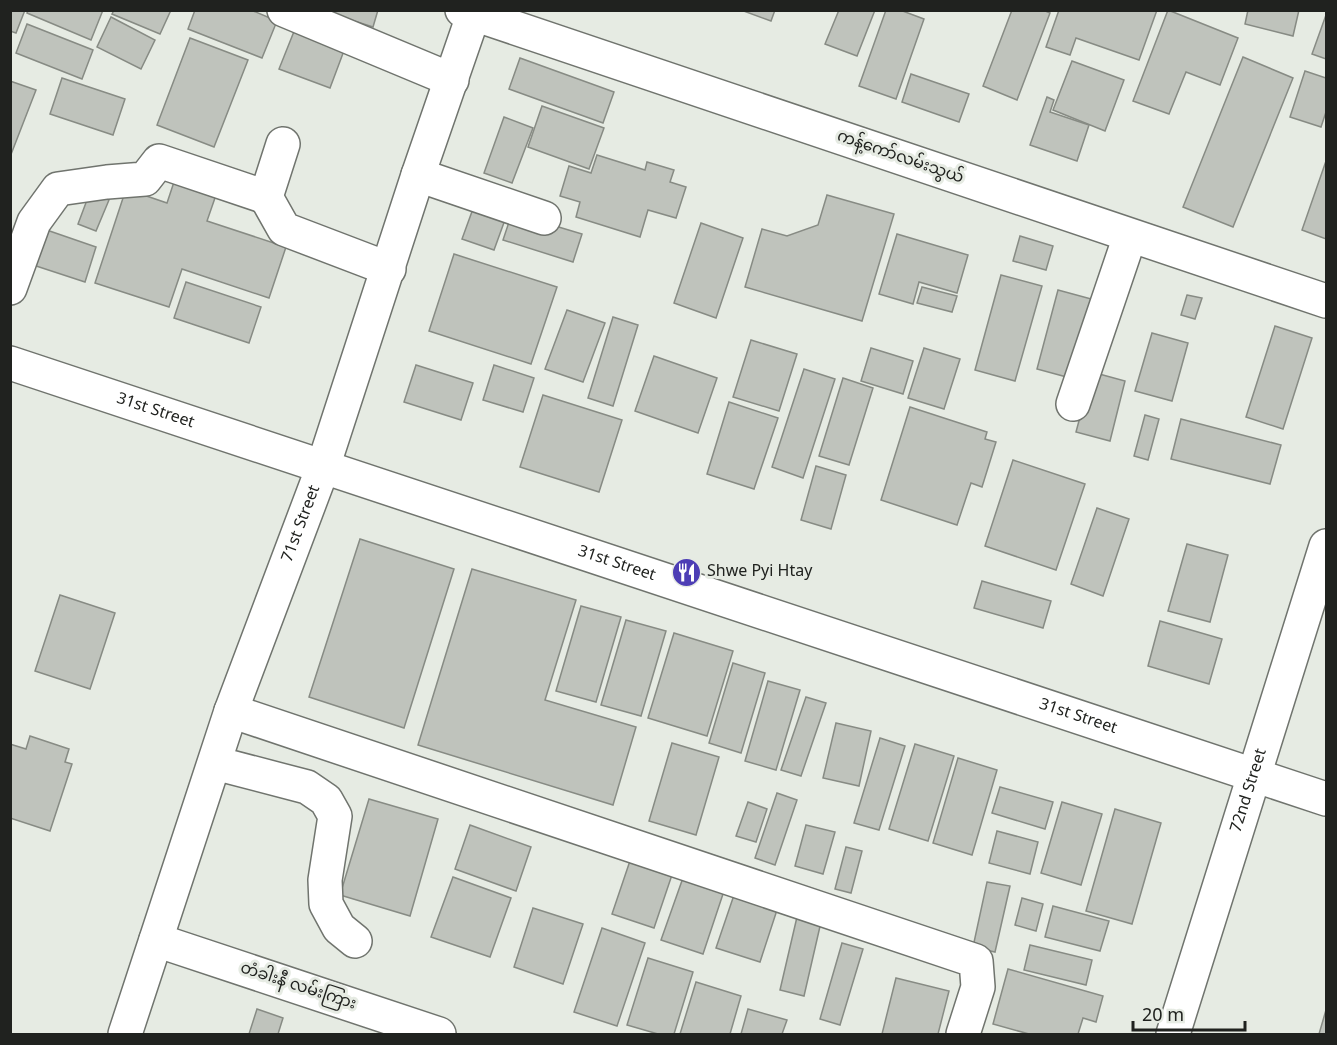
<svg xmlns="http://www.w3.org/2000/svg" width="1337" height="1045" font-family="Georgia,'Noto Sans Myanmar',serif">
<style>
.building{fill:#bfc3bc;stroke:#878b84;stroke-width:1.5}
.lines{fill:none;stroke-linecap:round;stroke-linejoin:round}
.minor-casing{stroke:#70746e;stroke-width:36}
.major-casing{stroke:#70746e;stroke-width:36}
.minor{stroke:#fff;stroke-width:33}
.major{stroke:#fff;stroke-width:33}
.labels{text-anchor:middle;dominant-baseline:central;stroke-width:6;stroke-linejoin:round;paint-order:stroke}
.street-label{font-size:16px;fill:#20221f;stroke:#e6ebe3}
.poi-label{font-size:16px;fill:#20221f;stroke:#e6ebe3;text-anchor:start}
</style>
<rect width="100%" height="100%" fill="#e6ebe3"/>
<g class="building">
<polygon points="10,10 25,10 16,33 10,31"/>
<polygon points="28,10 103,10 91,40 27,13"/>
<polygon points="114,10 171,10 160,34 112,14"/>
<polygon points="195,10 251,10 277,21 262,58 188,29"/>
<polygon points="330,10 378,10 373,27 329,13"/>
<polygon points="741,10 775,10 771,21"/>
<polygon points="839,10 875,10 857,56 825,44"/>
<polygon points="886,10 900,10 924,19 896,99 859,86"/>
<polygon points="1012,10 1043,10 1050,13 1017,100 983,86"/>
<polygon points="1059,10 1157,10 1139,60 1076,38 1070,55 1046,47"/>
<polygon points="1168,10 1238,38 1220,85 1186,72 1169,114 1133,101"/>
<polygon points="1248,10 1299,10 1293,36 1245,24"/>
<polygon points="1326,15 1326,59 1312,54"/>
<polygon points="111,17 155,40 141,69 97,47"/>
<polygon points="27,24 93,50 82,79 16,53"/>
<polygon points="295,29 345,48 330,88 279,69"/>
<polygon points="190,38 248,60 214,147 157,125"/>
<polygon points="1243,57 1293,78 1233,227 1183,207"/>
<polygon points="520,58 614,92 603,123 509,89"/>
<polygon points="1072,61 1124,80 1105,131 1053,110"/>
<polygon points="1305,71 1326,78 1326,112 1321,127 1290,117"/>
<polygon points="911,74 969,94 959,122 902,102"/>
<polygon points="62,78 125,99 113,135 50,114"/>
<polygon points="10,81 36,90 10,157"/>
<polygon points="1047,97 1054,100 1050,112 1089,125 1077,161 1030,145"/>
<polygon points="542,106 604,128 589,169 528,147"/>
<polygon points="504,117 533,128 512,183 484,173"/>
<polygon points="597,155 645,170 647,162 674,170 670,182 686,187 676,218 648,210 640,237 576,217 580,202 560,196 569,166 591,173"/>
<polygon points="1326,161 1326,239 1302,230"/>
<polygon points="174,182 216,195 207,221 286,247 269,298 182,269 169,307 95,283 126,189 167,203"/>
<polygon points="90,192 109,200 96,231 78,224"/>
<polygon points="827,195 894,214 862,321 745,287 762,229 787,236 818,225"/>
<polygon points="474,206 506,217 494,250 462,239"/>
<polygon points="512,213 582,234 573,262 503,240"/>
<polygon points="701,223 743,238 716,318 674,303"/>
<polygon points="38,227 96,247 85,282 27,263"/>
<polygon points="897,234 968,255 957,293 919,282 913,304 879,294"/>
<polygon points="1020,236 1053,246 1046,270 1013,261"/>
<polygon points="454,254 557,287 531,364 429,331"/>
<polygon points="1001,275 1042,286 1015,381 975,370"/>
<polygon points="186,282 261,307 249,343 174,318"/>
<polygon points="922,287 957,296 952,312 917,303"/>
<polygon points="1058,290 1095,300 1074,379 1037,369"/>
<polygon points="1187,295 1202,298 1195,319 1181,315"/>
<polygon points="567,310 605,323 583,382 545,369"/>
<polygon points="613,317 638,325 613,406 588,398"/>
<polygon points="1275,326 1312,338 1283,429 1246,417"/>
<polygon points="1152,333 1188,343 1172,401 1135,391"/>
<polygon points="751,340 797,354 779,411 733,397"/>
<polygon points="871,348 913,361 903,394 861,381"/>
<polygon points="924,348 960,359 944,409 908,398"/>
<polygon points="654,356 717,378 698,433 635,411"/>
<polygon points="416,365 473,383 461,420 404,402"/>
<polygon points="494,365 534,378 523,412 483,400"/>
<polygon points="804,369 835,379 803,478 772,467"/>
<polygon points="1092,372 1125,381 1110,441 1076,432"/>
<polygon points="843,378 873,388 849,465 819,456"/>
<polygon points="543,395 622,420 599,492 520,467"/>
<polygon points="729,402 778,418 754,489 707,474"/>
<polygon points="910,407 987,432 985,439 996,442 982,487 971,483 957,525 881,500"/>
<polygon points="1145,415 1159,419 1148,460 1134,456"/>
<polygon points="1181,419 1281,445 1270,484 1171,459"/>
<polygon points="1013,460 1085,484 1056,570 985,546"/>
<polygon points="816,466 846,475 831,529 801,520"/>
<polygon points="1097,508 1129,519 1103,596 1071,584"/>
<polygon points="360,539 454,569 404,728 309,697"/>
<polygon points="1187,544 1228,555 1210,622 1168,611"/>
<polygon points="472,569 576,600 545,700 636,727 613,805 418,745"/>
<polygon points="982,581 1051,601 1043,628 974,608"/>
<polygon points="60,595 115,613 90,689 35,671"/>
<polygon points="581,606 621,617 596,702 556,691"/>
<polygon points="626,620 666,631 641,716 601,705"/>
<polygon points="1160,621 1222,639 1209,684 1148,666"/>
<polygon points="674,633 733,651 707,736 648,718"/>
<polygon points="733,663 765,673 741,753 709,743"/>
<polygon points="768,681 800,690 776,770 745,761"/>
<polygon points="806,697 826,703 801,776 781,770"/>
<polygon points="836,723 871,731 859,786 823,778"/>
<polygon points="30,736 69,749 65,762 72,764 50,831 10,818 10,744 26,749"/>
<polygon points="880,738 905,746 879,830 854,823"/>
<polygon points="672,743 719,757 696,835 649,821"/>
<polygon points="915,744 954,756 928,841 889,829"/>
<polygon points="958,758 997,770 972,855 933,843"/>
<polygon points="1000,787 1053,802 1045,829 992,813"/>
<polygon points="777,793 797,800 775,865 755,858"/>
<polygon points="369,799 438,819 410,916 340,895"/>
<polygon points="748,802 767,809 756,842 736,836"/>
<polygon points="1062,802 1102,814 1081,885 1041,873"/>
<polygon points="1115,809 1161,823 1132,924 1086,911"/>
<polygon points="470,825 531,847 516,891 455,869"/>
<polygon points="806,825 835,832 823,874 795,866"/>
<polygon points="997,831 1038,842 1030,874 989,863"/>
<polygon points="846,847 862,851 851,893 835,889"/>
<polygon points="634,849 676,863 654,928 612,914"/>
<polygon points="684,875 725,888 703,954 661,940"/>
<polygon points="453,877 511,898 490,957 431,937"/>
<polygon points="987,882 1010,886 995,952 973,947"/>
<polygon points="734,895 777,910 760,962 716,948"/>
<polygon points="1022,898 1043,904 1036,931 1015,925"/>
<polygon points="1053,906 1109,921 1100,951 1045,937"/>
<polygon points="533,908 583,924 563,984 514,967"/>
<polygon points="797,917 821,922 804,996 780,990"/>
<polygon points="602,928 645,943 617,1026 574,1012"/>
<polygon points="842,943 863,949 840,1025 820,1019"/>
<polygon points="1030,945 1092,960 1086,985 1024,970"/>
<polygon points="648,958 693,972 674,1034 658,1034 627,1025"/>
<polygon points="1008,969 1103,996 1096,1022 1083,1018 1078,1034 1029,1034 993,1024"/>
<polygon points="896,978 949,991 938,1034 882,1034"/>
<polygon points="696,982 741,996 730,1034 680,1034"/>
<polygon points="257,1009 283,1018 278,1034 249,1034"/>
<polygon points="748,1009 787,1020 782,1034 741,1034"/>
<polygon points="1326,1010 1326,1034 1319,1034"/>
</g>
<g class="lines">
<defs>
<g id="minor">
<polyline points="284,10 452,80"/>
<polyline points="462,10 1326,301"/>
<polyline points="283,144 266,197 284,229 389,269"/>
<polyline points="418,175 544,218"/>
<polyline points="10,288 34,222 58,189 107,182 145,179 159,161 266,197"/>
<path id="s1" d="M10 363 1326 799"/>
<polyline points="1073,404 1130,236"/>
<polyline points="231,711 976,961 978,987 963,1034"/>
<polyline points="215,763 307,787 326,800 335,816 325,880 326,904 339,928 355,941"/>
<polyline points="156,940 439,1034"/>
<path id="s2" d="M1173 1034 1326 546"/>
</g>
<g id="major">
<path id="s3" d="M125 1034 231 711 323 467 418 175 475 10"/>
</g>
</defs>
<use href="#minor" class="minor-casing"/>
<use href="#major" class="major-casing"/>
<use href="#minor" class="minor"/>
<use href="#major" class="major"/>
</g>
<defs>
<symbol id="restaurant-disc" viewBox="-11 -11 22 22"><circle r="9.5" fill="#4d3eb5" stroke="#e6ebe3"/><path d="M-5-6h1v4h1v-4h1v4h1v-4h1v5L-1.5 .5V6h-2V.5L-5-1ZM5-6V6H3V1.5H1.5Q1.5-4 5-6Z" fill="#fff"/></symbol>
</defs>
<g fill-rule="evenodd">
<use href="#restaurant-disc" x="670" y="556" width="33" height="33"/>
</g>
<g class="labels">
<g class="street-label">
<text transform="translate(900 158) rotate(19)">ကန့်ကော်လမ်းသွယ်</text>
<text stroke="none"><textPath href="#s1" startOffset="153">31st Street</textPath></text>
<text stroke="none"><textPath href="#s3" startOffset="540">71st Street</textPath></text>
<text stroke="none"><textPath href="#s1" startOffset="639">31st Street</textPath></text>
<text stroke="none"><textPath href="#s1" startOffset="1125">31st Street</textPath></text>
<text stroke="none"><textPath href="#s2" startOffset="255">72nd Street</textPath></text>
<text transform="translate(298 987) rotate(18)">တံခါးနီ လမ်းကြား</text>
</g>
<g class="poi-label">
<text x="707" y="572">Shwe Pyi Htay</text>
</g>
</g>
<rect width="1337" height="1045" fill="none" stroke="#20221f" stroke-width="24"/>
<path d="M1133 1021v9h112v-9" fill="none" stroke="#20221f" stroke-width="3"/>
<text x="1142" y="1021" font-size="18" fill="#20221f" stroke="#e6ebe3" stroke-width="4.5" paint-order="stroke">20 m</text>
</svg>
